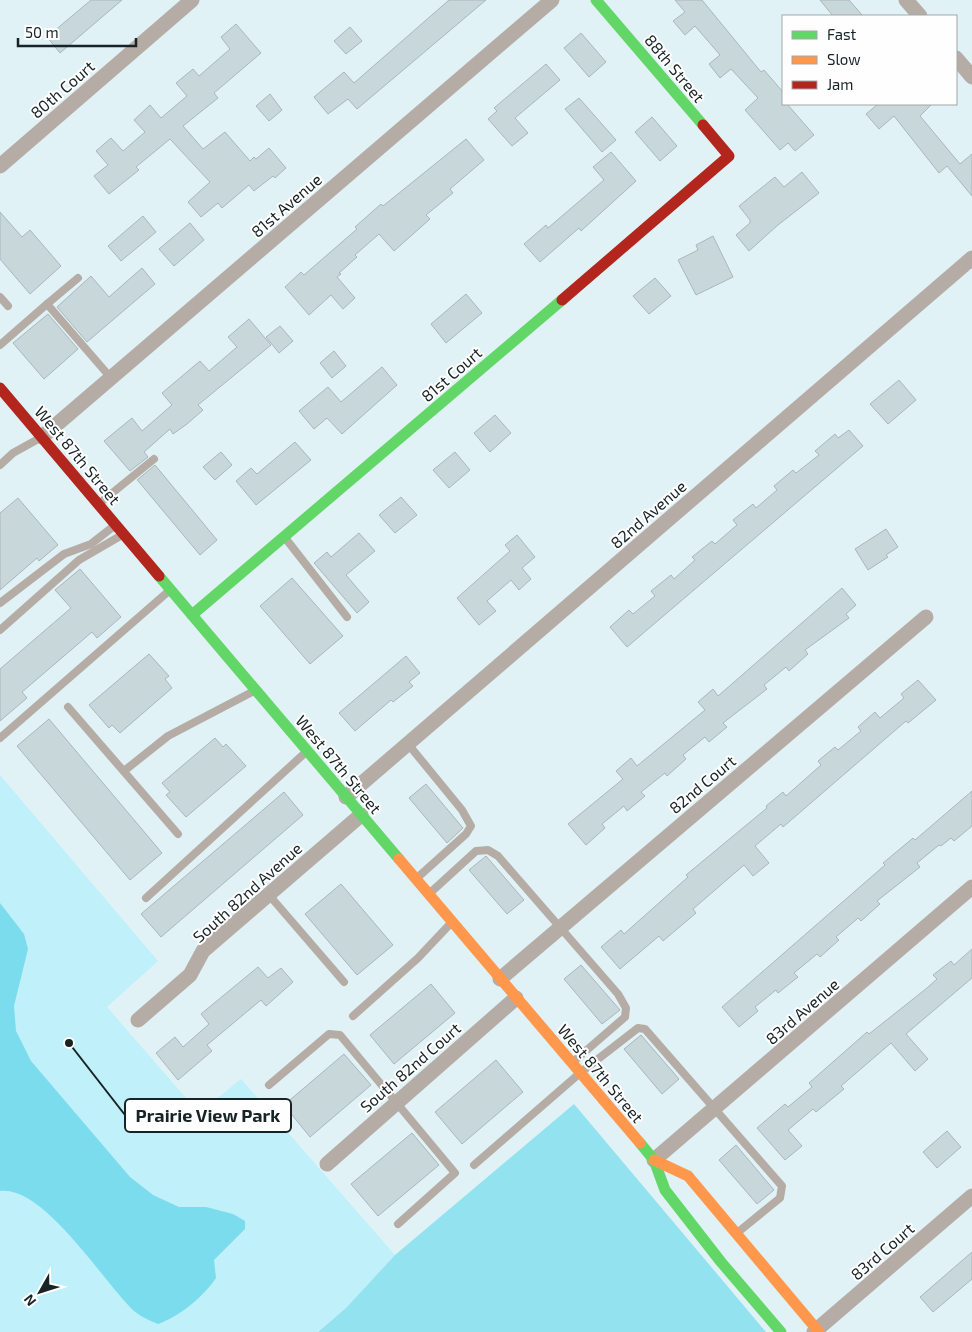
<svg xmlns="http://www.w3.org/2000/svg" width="972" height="1332" font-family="'Exo 2',sans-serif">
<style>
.green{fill:#c0f0fa}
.forest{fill:#92e2f0}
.water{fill:#7bdcee}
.building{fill:#c8d7da;stroke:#aab7ba}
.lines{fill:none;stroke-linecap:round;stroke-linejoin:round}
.lane{stroke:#b6aca6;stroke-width:8}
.street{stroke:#b6aca6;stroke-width:15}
.fast{stroke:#63d668;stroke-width:11}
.slow{stroke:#ff974d;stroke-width:11}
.jam{stroke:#b3261e;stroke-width:11}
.labels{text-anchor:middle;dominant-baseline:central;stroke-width:4;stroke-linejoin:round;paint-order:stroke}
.street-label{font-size:16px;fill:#172325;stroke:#fefefe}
.leader{fill:none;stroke:#172325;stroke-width:2}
.callout-dot{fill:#172325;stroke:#fefefe;stroke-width:2}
.callout{fill:#fefefe;stroke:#172325;stroke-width:2}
.callout-label{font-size:18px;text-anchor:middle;font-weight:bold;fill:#172325}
</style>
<rect width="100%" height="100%" fill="#e0f2f6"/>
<polygon class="green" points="0,775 158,961 107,1007 199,1113 241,1079 395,1255 347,1307 317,1332 0,1332"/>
<polygon class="forest" points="574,1104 766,1332 318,1332 347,1307 395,1255"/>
<path class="water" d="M0 903 24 934 28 949 14 1006 16 1031 31 1061 130 1177 153 1195 179 1207H206L233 1214 245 1221V1229L214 1260 216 1278C202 1298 180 1316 158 1324 149 1320 141 1317 134 1311 104 1283 44 1185 0 1191Z"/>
<g class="building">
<polygon points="91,0 122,0 60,53 47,37"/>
<polygon points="449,0 486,0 357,109 348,99 328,114 314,97 344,72 354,83"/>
<polygon points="675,0 702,0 761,72 764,70 783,92 783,104 787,104 814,135 795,151 788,143 780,150 745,110 758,98 731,69 720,78 709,64 720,55 695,26 685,35 673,21 685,12"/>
<polygon points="820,0 849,0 863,16 833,16"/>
<polygon points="236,24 261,53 214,93 218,98 183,126 203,149 225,132 250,161 254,157 256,159 269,148 286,168 275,178 273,176 254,191 249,185 222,208 218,203 201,217 188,202 210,182 170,139 136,167 139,170 109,194 94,176 108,165 96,151 111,138 123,151 145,132 134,120 150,105 161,118 187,96 176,83 193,69 199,76 230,49 221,37"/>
<polygon points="350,27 362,41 346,54 334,41"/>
<polygon points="581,33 606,62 589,77 564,48"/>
<polygon points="546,64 560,80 515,118 528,133 512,146 488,119 497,111 494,108"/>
<polygon points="270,94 282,110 269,121 256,106"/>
<polygon points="579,98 616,140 602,152 565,109"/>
<polygon points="878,104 932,104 920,116 960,164 972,154 972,196 947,166 939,173 894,116 879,129 866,114"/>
<polygon points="652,117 677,146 660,161 635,132"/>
<polygon points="466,139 484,160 450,189 453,193 426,215 430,219 394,251 379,234 355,255 357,257 339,273 341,274 337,277 355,298 343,309 331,295 309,315 285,287 301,272 304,275 357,229 355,227 381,204 383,206"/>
<polygon points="611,152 636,181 581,231 579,228 540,262 524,244 546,225 548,228 604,180 593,167"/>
<polygon points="802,172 819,193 778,225 749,251 736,235 750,223 750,220 739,206 775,177 784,187"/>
<polygon points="0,212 22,237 30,230 61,266 30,294 0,259"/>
<polygon points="143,216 156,232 121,261 108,246"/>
<polygon points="190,223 204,240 174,266 159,249"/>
<polygon points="713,236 733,277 696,295 678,260 698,250 696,245"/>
<polygon points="142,268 155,284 87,342 57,307 91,276 109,297"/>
<polygon points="655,278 671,296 649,314 633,296"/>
<polygon points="466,294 482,313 446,343 431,324"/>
<polygon points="48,314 78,349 44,379 13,343"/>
<polygon points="249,319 271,345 198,405 203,410 187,424 173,434 170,429 144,452 148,457 130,471 104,441 132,418 142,431 172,405 162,393 200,361 209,371 237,347 228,337"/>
<polygon points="280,326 293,341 279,353 266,337"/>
<polygon points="334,351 346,366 332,378 320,363"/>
<polygon points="382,367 397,385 342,434 327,418 314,429 299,411 328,387 341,402"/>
<polygon points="899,380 916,400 888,424 870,404"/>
<polygon points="495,415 511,433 490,452 474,433"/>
<polygon points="849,430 863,446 627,647 610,627 629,610 633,614 655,596 651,591 671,575 674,579 695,560 692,557 712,541 715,544 737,525 733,520 753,504 756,508 777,490 774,486 793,470 796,473 819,455 815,451 835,434 838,438"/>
<polygon points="295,442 311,460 256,505 236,481 251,468 257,474"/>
<polygon points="221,452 232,465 215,480 203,467"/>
<polygon points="455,452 470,470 449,488 433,470"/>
<polygon points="155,465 217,540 200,555 139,482 137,480"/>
<polygon points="401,497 417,515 395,533 379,515"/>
<polygon points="18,498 58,545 39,561 37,558 0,590 0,513"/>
<polygon points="886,529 898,547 886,555 888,557 868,570 855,549"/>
<polygon points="359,533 375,551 346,575 369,602 357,613 314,563 327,552 331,557"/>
<polygon points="517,535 535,557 522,568 531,579 519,590 511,580 487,601 496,611 479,625 457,598 510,551 505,545"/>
<polygon points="80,569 121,617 97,638 92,632 22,692 27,698 0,721 0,669 71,608 55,590"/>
<polygon points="292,578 343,636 310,664 260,606"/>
<polygon points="842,588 856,605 846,614 849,618 805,650 808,654 789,671 786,667 764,685 767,689 723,723 727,727 709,742 705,737 683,755 686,759 667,776 665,773 641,792 645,796 627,811 624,806 602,824 605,828 586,845 568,824 623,779 616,771 631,758 637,766 705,710 698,702 713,689 718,696"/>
<polygon points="149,654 169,676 165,679 172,688 120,733 112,725 109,728 89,705"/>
<polygon points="406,656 420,673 409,682 413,686 393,702 391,700 355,731 339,713"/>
<polygon points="918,680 936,700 908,723 906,721 783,827 781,824 755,846 769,863 753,876 744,865 693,909 696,913 663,941 659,936 620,969 601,947 621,930 624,934 688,877 686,875 767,808 766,806 783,792 786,796 821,765 818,761 835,747 838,750 861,731 858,727 875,712 880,718 904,698 901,694"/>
<polygon points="49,719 162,853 130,880 17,746"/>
<polygon points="215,738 223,747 226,744 246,766 186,817 166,795 170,792 162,783"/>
<polygon points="426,784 463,828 447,843 409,798"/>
<polygon points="972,791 972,826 954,841 951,838 941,846 939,845 917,863 920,867 877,901 880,904 861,921 858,918 836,937 839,940 820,957 817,954 794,973 798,977 778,993 776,990 755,1007 758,1011 739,1027 722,1007 885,865 883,863 913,838 915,840"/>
<polygon points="284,792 303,815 161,937 141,914"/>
<polygon points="486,856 524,900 507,914 469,870"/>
<polygon points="341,884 393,945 357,975 305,914"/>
<polygon points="972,949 972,978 906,1034 928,1059 915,1071 891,1043 841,1086 844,1089 816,1112 813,1109 788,1130 802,1146 785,1160 757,1128 785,1104 788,1107 812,1087 809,1083 867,1032 869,1034 927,988 937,979 933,975 951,961 954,965"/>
<polygon points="581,965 620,1010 602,1024 564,979"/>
<polygon points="258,967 268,978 281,968 293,982 266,1006 261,1000 207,1045 212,1051 178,1080 156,1053 175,1037 183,1047 209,1024 201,1014"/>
<polygon points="431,984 455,1013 394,1064 370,1035"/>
<polygon points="641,1035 679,1079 662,1094 624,1049"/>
<polygon points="344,1054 371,1085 310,1137 284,1105"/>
<polygon points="496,1060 523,1092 462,1144 435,1112"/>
<polygon points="947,1131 961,1147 937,1168 923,1152"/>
<polygon points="412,1133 439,1165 378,1216 351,1184"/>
<polygon points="736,1145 774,1190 757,1204 719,1160"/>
<polygon points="972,1252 972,1279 933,1312 920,1297"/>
</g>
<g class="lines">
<g class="lane">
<polyline points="0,297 8,306"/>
<polyline points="47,304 78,278"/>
<polyline points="0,345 47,304 111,378"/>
<polyline points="0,465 13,453 40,438"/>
<polyline points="100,503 154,459"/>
<polyline points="286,539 347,617"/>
<polyline points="0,603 64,554 91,544 114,526"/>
<polyline points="0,630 79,560 122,535"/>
<polyline points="68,707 178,834"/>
<polyline points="0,738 170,590"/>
<polyline points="408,744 462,810 471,826 466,834 417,878"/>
<polyline points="124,771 168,736 254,691"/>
<polyline points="430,893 476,851 488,850 498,856 618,994 626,1008 625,1017 573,1062"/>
<polyline points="269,895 344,982"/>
<polyline points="146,898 306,752"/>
<polyline points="353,1016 418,958 451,923"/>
<polyline points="269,1085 329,1034 340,1035 455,1173 398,1224"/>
<polyline points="474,1165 580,1073 638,1028 645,1029 782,1186 780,1198 737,1233"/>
</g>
<g class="street">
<polyline points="906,0 920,16"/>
<polyline points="956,58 972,77"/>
<polyline points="0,166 192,0"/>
<polyline points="42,437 552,0"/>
<polyline points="346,797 972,258"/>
<polyline points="500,979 926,617"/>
<polyline points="138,1020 190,975 203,951 361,815"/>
<polyline points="654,1160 972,887"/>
<polyline points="327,1164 516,998"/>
<polyline points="814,1332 972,1196"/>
</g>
<g class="fast">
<polyline points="596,0 703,125"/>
<polyline points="159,576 399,859"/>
<polyline points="192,615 562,300"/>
<polyline points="640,1143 654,1160 665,1190 721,1262 781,1332"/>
</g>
<g class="slow">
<polyline points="399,859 640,1143"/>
<polyline points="654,1160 688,1176 819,1332"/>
</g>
<g class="jam">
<polyline points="562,300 729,156 703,125"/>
<polyline points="0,388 159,576"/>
</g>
</g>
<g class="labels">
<g class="street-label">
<text transform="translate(675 68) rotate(50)">88th Street</text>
<text transform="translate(62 89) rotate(-41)">80th Court</text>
<text transform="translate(286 205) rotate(-41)">81st Avenue</text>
<text transform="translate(451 374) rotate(-41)">81st Court</text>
<text transform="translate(78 455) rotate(50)">West 87th Street</text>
<text transform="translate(648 514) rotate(-41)">82nd Avenue</text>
<text transform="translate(339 764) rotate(50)">West 87th Street</text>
<text transform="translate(702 784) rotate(-40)">82nd Court</text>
<text transform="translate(247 892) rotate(-42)">South 82nd Avenue</text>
<text transform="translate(802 1011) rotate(-41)">83rd Avenue</text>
<text transform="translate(410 1067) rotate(-41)">South 82nd Court</text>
<text transform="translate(601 1073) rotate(50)">West 87th Street</text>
<text transform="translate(882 1251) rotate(-41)">83rd Court</text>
</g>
</g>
<path class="leader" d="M69 1043L125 1115"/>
<circle class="callout-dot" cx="69" cy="1043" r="5"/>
<rect class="callout" x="125" y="1099" width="166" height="33" rx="5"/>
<g class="callout-label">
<text x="208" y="1122">Prairie View Park</text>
</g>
<rect x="782" y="15" width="175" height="90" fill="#fefefe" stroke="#a2a6a7"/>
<rect x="792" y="31" width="25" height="8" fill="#63d668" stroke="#a2a6a7"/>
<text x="827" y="40" font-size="15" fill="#172325">Fast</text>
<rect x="792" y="56" width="25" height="8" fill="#ff974d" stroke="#a2a6a7"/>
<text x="827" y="65" font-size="15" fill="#172325">Slow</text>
<rect x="792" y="81" width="25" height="8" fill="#b3261e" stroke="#a2a6a7"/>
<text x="827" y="90" font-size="15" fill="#172325">Jam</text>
<g transform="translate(40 1292) rotate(231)" stroke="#fefefe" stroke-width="4" paint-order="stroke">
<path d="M0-4L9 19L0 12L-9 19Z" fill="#172325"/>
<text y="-8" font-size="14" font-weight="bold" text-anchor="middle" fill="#172325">N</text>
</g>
<path d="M18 38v8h118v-8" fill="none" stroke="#172325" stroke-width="2.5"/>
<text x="25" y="38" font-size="15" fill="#172325" stroke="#fefefe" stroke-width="4" paint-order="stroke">50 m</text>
</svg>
